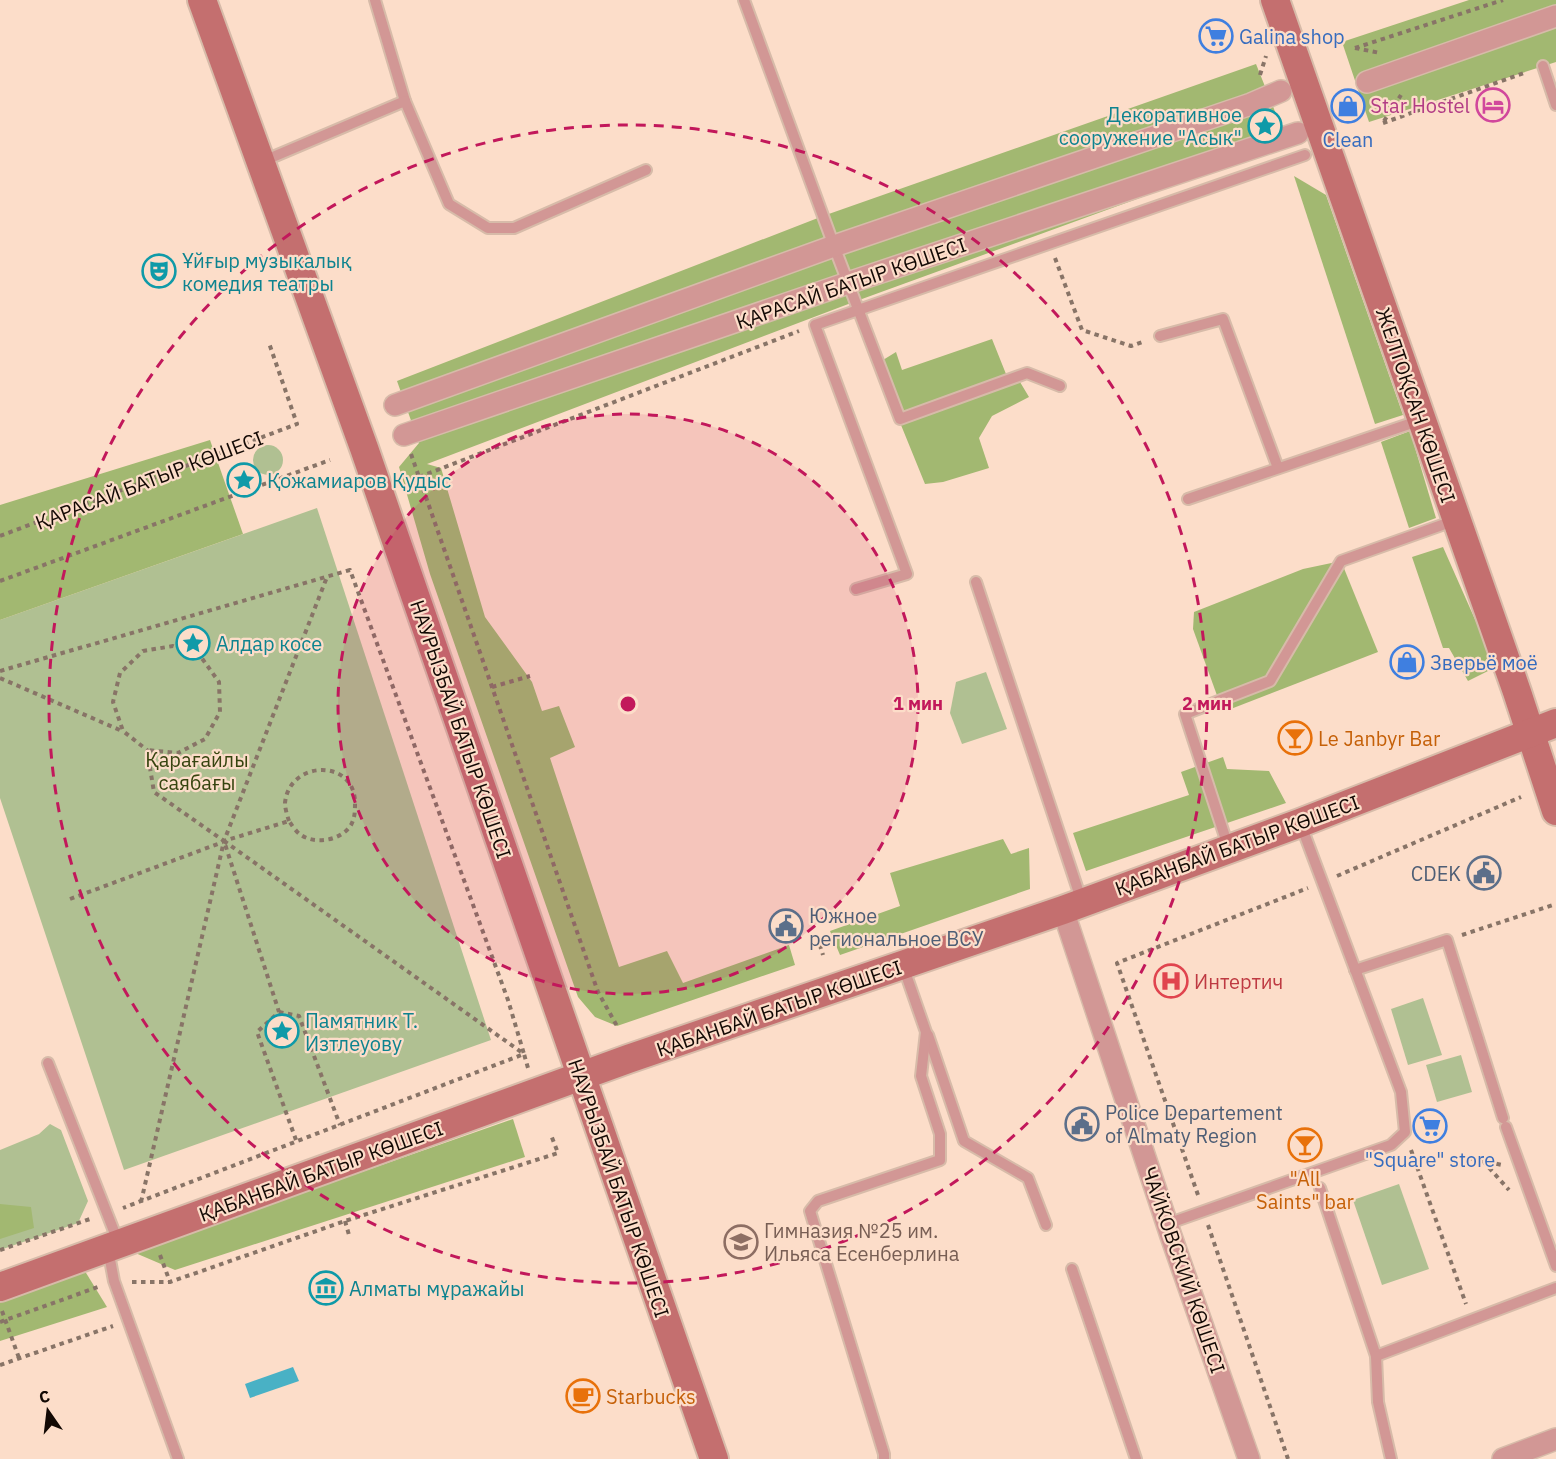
<svg xmlns="http://www.w3.org/2000/svg" width="1556" height="1459" font-family="'IBM Plex Sans',sans-serif">
<style>
.green{fill:#b0c092}
.forest{fill:#a2b871}
.water{fill:#49b1c5}
.lines{fill:none;stroke-linecap:round;stroke-linejoin:round}
.lane-casing{stroke:#d7bba9;stroke-width:14}
.street-casing{stroke:#d7bba9;stroke-width:24}
.secondary-casing{stroke:#d7bba9;stroke-width:32}
.path{stroke:#887467;stroke-width:4;stroke-dasharray:4.5 4.5;stroke-linecap:butt}
.lane{stroke:#d29795;stroke-width:10}
.street{stroke:#d29795;stroke-width:21}
.secondary{stroke:#c46f6f;stroke-width:28}
.ring{fill:none;stroke:#c2185b;stroke-width:3;stroke-dasharray:10 8}
.labels{text-anchor:middle;dominant-baseline:central;stroke-width:4.5;stroke-linejoin:round;paint-order:stroke}
.shop-label{font-size:20px;fill:#366cbe;stroke:#fcddc9;text-anchor:start}
.hotel-label{font-size:20px;fill:#b23c85;stroke:#fcddc9;text-anchor:end}
.culture-label{font-size:20px;fill:#0d838f;stroke:#fcddc9;text-anchor:start}
.street-label{font-size:20px;fill:#130904;stroke:#fcddc9}
.food-label{font-size:20px;fill:#c56008;stroke:#fcddc9;text-anchor:start}
.park-label{font-size:20px;fill:#36440f;stroke:#fcddc9}
.service-label{font-size:20px;fill:#4e5e75;stroke:#fcddc9;text-anchor:start}
.health-label{font-size:20px;fill:#be3a42;stroke:#fcddc9;text-anchor:start}
.education-label{font-size:20px;fill:#785e54;stroke:#fcddc9;text-anchor:start}
.centre{fill:#c2185b;stroke:#fcddc9;stroke-width:3}
.ring-label{font-size:18px;text-anchor:middle;font-weight:bold;fill:#c2185b;stroke:#fcddc9;stroke-width:4.5;stroke-linejoin:round;paint-order:stroke}
</style>
<rect width="100%" height="100%" fill="#fcddc9"/>
<g class="green">
<circle cx="268" cy="460" r="15"/>
<polygon points="317,508 491,1040 124,1170 0,798 0,620"/>
<polygon points="986,672 1007,729 962,744 950,713 956,682"/>
<polygon points="1423,998 1442,1055 1408,1065 1391,1009"/>
<polygon points="1461,1055 1472,1092 1437,1102 1426,1065"/>
<polygon points="50,1124 61,1130 88,1201 78,1223 0,1250 0,1150 39,1134"/>
<polygon points="1399,1184 1429,1269 1382,1285 1353,1200"/>
</g>
<g class="forest">
<polygon points="1469,0 1556,0 1556,62 1369,122 1342,42"/>
<polygon points="1256,64 1288,144 851,303 427,464 441,468 485,617 532,682 542,711 559,706 575,747 550,758 619,967 667,951 683,983 789,945 795,965 617,1026 595,1017 578,997 430,574 399,467 419,443 397,381 823,216"/>
<polygon points="1294,176 1326,195 1403,415 1375,424"/>
<polygon points="992,339 1006,374 903,412 883,360 896,352 902,370"/>
<polygon points="1020,382 1029,397 992,416 979,438 989,468 943,482 925,484 901,425"/>
<polygon points="1410,431 1436,518 1409,528 1381,442"/>
<polygon points="210,440 243,534 0,620 0,505"/>
<polygon points="1443,547 1496,667 1468,681 1449,648 1443,648 1412,557"/>
<polygon points="1341,561 1378,652 1223,712 1193,629 1194,612 1303,569"/>
<polygon points="1223,757 1227,769 1269,771 1286,803 1086,871 1073,833 1189,795 1181,772"/>
<polygon points="1003,839 1011,854 1029,848 1030,889 840,955 830,931 900,906 890,873"/>
<polygon points="513,1119 525,1157 175,1270 133,1252"/>
<polygon points="0,1204 31,1207 34,1228 0,1239"/>
<polygon points="83,1268 107,1307 0,1341 0,1297"/>
</g>
<polygon class="water" points="293,1367 299,1381 250,1398 245,1384"/>
<g class="lines">
<defs>
<g id="lane">
<polyline points="375,0 405,101"/>
<polyline points="744,0 834,246 900,419 1027,373 1060,386"/>
<polyline points="1543,66 1556,105"/>
<polyline points="261,162 405,101 449,204 488,228 514,228 646,170"/>
<polyline points="1160,336 1223,319 1278,468"/>
<polyline points="1188,499 1421,420"/>
<polyline points="976,582 1082,902"/>
<polyline points="856,589 907,574 815,325 1305,155"/>
<polyline points="1229,849 1185,714 1270,681 1341,561 1456,520"/>
<polyline points="1355,970 1447,940 1503,1118"/>
<polyline points="928,1035 964,1141 1028,1178 1046,1225"/>
<polyline points="48,1063 119,1244"/>
<polyline points="1506,1127 1556,1266"/>
<polyline points="1320,1188 1376,1356 1556,1288"/>
<polyline points="1167,1224 1391,1145 1405,1132 1401,1092 1301,825"/>
<polyline points="108,1249 114,1281 178,1459"/>
<polyline points="1072,1269 1136,1459"/>
<polyline points="1376,1356 1378,1402 1391,1459"/>
<polyline points="884,1459 884,1454 810,1211 818,1201 940,1160 940,1134 921,1076 926,1032 903,966"/>
</g>
<g id="street">
<polyline points="1367,82 1556,16"/>
<polyline points="395,405 834,246 1251,104 1281,91"/>
<polyline points="404,435 848,283 1298,133"/>
<polyline points="1063,910 1171,1236 1249,1459"/>
<polyline points="1503,1459 1556,1439"/>
</g>
<g id="secondary">
<polyline points="202,0 364,448 714,1459"/>
<polyline points="1275,0 1517,692 1556,811"/>
<polyline points="0,1287 628,1059 1063,910 1300,823 1556,723"/>
</g>
</defs>
<use href="#lane" class="lane-casing"/>
<use href="#street" class="street-casing"/>
<use href="#secondary" class="secondary-casing"/>
<g class="path">
<polyline points="1355,48 1503,0"/>
<polyline points="1355,48 1380,53"/>
<polyline points="1260,75 1266,56"/>
<polyline points="1384,121 1401,95"/>
<polyline points="1383,123 1527,72"/>
<polyline points="1055,258 1082,330 1131,346 1145,341"/>
<polyline points="411,454 598,992 617,1026"/>
<polyline points="419,477 799,331"/>
<polyline points="0,536 297,424 269,343"/>
<polyline points="0,581 330,460"/>
<polyline points="0,671 350,570 508,1000 524,1054 123,1208"/>
<polyline points="0,678 122,731"/>
<polyline points="492,687 530,676"/>
<path d="M289 821C287 815 285 808 285 803 289 760 355 758 355 803 355 812 355 817 351 825 342 840 316 845 301 835 296 832 292 825 289 821L224 841 327 577"/>
<polyline points="1337,876 1521,797"/>
<polyline points="70,899 223,842"/>
<polyline points="1462,935 1556,904"/>
<polyline points="817,936 823,955"/>
<polyline points="279,1012 299,1016 340,1125"/>
<polyline points="296,1140 257,1032 279,1012 224,841 524,1054 528,1068"/>
<polyline points="1411,1150 1466,1304"/>
<polyline points="1470,1158 1502,1165"/>
<polyline points="1483,1161 1509,1190"/>
<polyline points="1198,1195 1117,963 1308,888"/>
<polyline points="141,1202 224,841 154,792 147,750 123,731 113,702 120,673 143,651 173,646 201,657 219,682 220,712 205,739 178,753 147,750"/>
<polyline points="345,1221 349,1235"/>
<polyline points="1208,1225 1288,1459"/>
<polyline points="0,1250 93,1218"/>
<polyline points="160,1255 170,1282"/>
<polyline points="132,1282 170,1282 345,1221 558,1153 551,1135"/>
<polyline points="2,1311 19,1358"/>
<polyline points="0,1322 98,1287"/>
<polyline points="0,1365 113,1326"/>
</g>
<use href="#lane" class="lane"/>
<use href="#street" class="street"/>
<use href="#secondary" class="secondary"/>
</g>
<circle cx="628" cy="704" r="290" fill="#c2185b" fill-opacity=".12"/>
<g class="ring">
<circle cx="628" cy="704" r="290"/>
<circle cx="628" cy="704" r="579"/>
</g>
<defs>
<symbol id="supermarket-ring" viewBox="-11 -11 22 22"><circle r="9.5" fill="#fcddc9" stroke="#3f7fe0" stroke-width="1.5"/><path d="M-6-5.5h2.5l.6 2H6L4.5 2H-2.5L-4.4-4H-6ZM-1.5 3.2a1.3 1.3 0 1 0 .1 0ZM3 3.2a1.3 1.3 0 1 0 .1 0Z" fill="#3f7fe0"/></symbol>
<symbol id="hotel-ring" viewBox="-11 -11 22 22"><circle r="9.5" fill="#fcddc9" stroke="#d1479c" stroke-width="1.5"/><path d="M-6-4.5h1.5V1H6V5H4.5V3h-9V5H-6ZM-4 0a1.8 1.8 0 1 1 3.6 0ZM.5 0V-2.5h3Q6-2.5 6 0Z" fill="#d1479c"/></symbol>
<symbol id="shop-ring" viewBox="-11 -11 22 22"><circle r="9.5" fill="#fcddc9" stroke="#3f7fe0" stroke-width="1.5"/><path d="M-5-2.5h2.3a2.7 3.5 0 0 1 5.4 0H5L5.5 6h-11ZM-1.5-2.5h3a1.5 2.3 0 0 0-3 0Z" fill="#3f7fe0"/></symbol>
<symbol id="sight-ring" viewBox="-11 -11 22 22"><circle r="9.5" fill="#fcddc9" stroke="#0f9aa8" stroke-width="1.5"/><path d="M0-6L1.8-2.2L6-1.7L2.9 1.2L3.7 5.4L0 3.3L-3.7 5.4L-2.9 1.2L-6-1.7L-1.8-2.2Z" fill="#0f9aa8"/></symbol>
<symbol id="theatre-ring" viewBox="-11 -11 22 22"><circle r="9.5" fill="#fcddc9" stroke="#0f9aa8" stroke-width="1.5"/><path d="M-5-5.5Q0-4 5-5.5V0Q5 5 0 6Q-5 5-5 0ZM-3.3-2.5H-1v1.5H-3.3ZM1-2.5H3.3v1.5H1ZM-2.8 1Q0 5.5 2.8 1Z" fill="#0f9aa8"/></symbol>
<symbol id="bar-ring" viewBox="-11 -11 22 22"><circle r="9.5" fill="#fcddc9" stroke="#e8710a" stroke-width="1.5"/><path d="M-6-5H6L.8 .8V4.5H3.5V6h-7V4.5H-.8V.8Z" fill="#e8710a"/></symbol>
<symbol id="civic-ring" viewBox="-11 -11 22 22"><circle r="9.5" fill="#fcddc9" stroke="#5c6f8a" stroke-width="1.5"/><path d="M-.6-6.5H3V-4.5H.6V-3L4-1V1h2V6H-6V1h2V-1L-.6-3ZM-1.2 2.5V6h2.4V2.5Z" fill="#5c6f8a"/></symbol>
<symbol id="hospital-ring" viewBox="-11 -11 22 22"><circle r="9.5" fill="#fcddc9" stroke="#e0444e" stroke-width="1.5"/><path d="M-5-5h3v3.5h4V-5h3V5h-3V1.5h-4V5h-3Z" fill="#e0444e"/></symbol>
<symbol id="school-ring" viewBox="-11 -11 22 22"><circle r="9.5" fill="#fcddc9" stroke="#8d6e63" stroke-width="1.5"/><path d="M0-5L7-2L0 1L-7-2ZM-4 1L0 2.5L4 1V4Q0 6-4 4Z" fill="#8d6e63"/></symbol>
<symbol id="museum-ring" viewBox="-11 -11 22 22"><circle r="9.5" fill="#fcddc9" stroke="#0f9aa8" stroke-width="1.5"/><path d="M0-6L6-3V-2H-6V-3ZM-5-1h2V3h-2ZM-1-1h2V3h-2ZM3-1h2V3H3ZM-6 4H6V6H-6Z" fill="#0f9aa8"/></symbol>
<symbol id="cafe-ring" viewBox="-11 -11 22 22"><circle r="9.5" fill="#fcddc9" stroke="#e8710a" stroke-width="1.5"/><path d="M-5.5-4.5H6V0H3Q3 3.5 0 3.5H-2.5Q-5.5 3.5-5.5 0ZM3-3.2v2h1.7v-2ZM-6 4.5H4V6H-6Z" fill="#e8710a"/></symbol>
</defs>
<g fill-rule="evenodd">
<use href="#supermarket-ring" x="1197" y="17" width="38" height="38"/>
<use href="#hotel-ring" x="1474" y="86" width="38" height="38"/>
<use href="#shop-ring" x="1329" y="87" width="38" height="38"/>
<use href="#sight-ring" x="1246" y="107" width="38" height="38"/>
<use href="#theatre-ring" x="140" y="252" width="38" height="38"/>
<use href="#sight-ring" x="225" y="461" width="38" height="38"/>
<use href="#sight-ring" x="174" y="624" width="38" height="38"/>
<use href="#shop-ring" x="1388" y="643" width="38" height="38"/>
<use href="#bar-ring" x="1276" y="719" width="38" height="38"/>
<use href="#civic-ring" x="1465" y="854" width="38" height="38"/>
<use href="#civic-ring" x="767" y="907" width="38" height="38"/>
<use href="#hospital-ring" x="1152" y="962" width="38" height="38"/>
<use href="#sight-ring" x="263" y="1012" width="38" height="38"/>
<use href="#civic-ring" x="1063" y="1105" width="38" height="38"/>
<use href="#supermarket-ring" x="1411" y="1107" width="38" height="38"/>
<use href="#bar-ring" x="1286" y="1126" width="38" height="38"/>
<use href="#school-ring" x="722" y="1223" width="38" height="38"/>
<use href="#museum-ring" x="307" y="1269" width="38" height="38"/>
<use href="#cafe-ring" x="564" y="1377" width="38" height="38"/>
</g>
<g class="labels">
<g class="shop-label">
<text x="1239" y="36">Galina shop</text>
<text x="1348" y="139" text-anchor="middle">Clean</text>
<text x="1430" y="662">Зверьё моё</text>
<text x="1430" y="1159" text-anchor="middle">"Square" store</text>
</g>
<g class="hotel-label">
<text x="1470" y="105">Star Hostel</text>
</g>
<g class="culture-label">
<text x="1242" y="114" text-anchor="end">Декоративное<tspan x="1242" dy="23">сооружение "Асык"</tspan></text>
<text x="182" y="260">Ұйғыр музыкалық<tspan x="182" dy="23">комедия театры</tspan></text>
<text x="267" y="480">Қожамиаров Қудыс</text>
<text x="216" y="643">Алдар косе</text>
<text x="305" y="1020">Памятник Т.<tspan x="305" dy="23">Изтлеуову</tspan></text>
<text x="349" y="1288">Алматы мұражайы</text>
</g>
<g class="street-label">
<text transform="translate(851 283) rotate(-19)">ҚАРАСАЙ БАТЫР КӨШЕСІ</text>
<text transform="translate(1416 405) rotate(71)">ЖЕЛТОҚСАН КӨШЕСІ</text>
<text transform="translate(149 480) rotate(-21)">ҚАРАСАЙ БАТЫР КӨШЕСІ</text>
<text transform="translate(461 729) rotate(71)">НАУРЫЗБАЙ БАТЫР КӨШЕСІ</text>
<text transform="translate(1237 845) rotate(-20)">ҚАБАНБАЙ БАТЫР КӨШЕСІ</text>
<text transform="translate(779 1008) rotate(-19)">ҚАБАНБАЙ БАТЫР КӨШЕСІ</text>
<text transform="translate(321 1171) rotate(-20)">ҚАБАНБАЙ БАТЫР КӨШЕСІ</text>
<text transform="translate(619 1188) rotate(71)">НАУРЫЗБАЙ БАТЫР КӨШЕСІ</text>
<text transform="translate(1184 1270) rotate(71)">ЧАЙКОВСКИЙ КӨШЕСІ</text>
</g>
<g class="food-label">
<text x="1318" y="738">Le Janbyr Bar</text>
<text x="1305" y="1178" text-anchor="middle">"All<tspan x="1305" dy="23">Saints" bar</tspan></text>
<text x="606" y="1396">Starbucks</text>
</g>
<g class="park-label">
<text x="197" y="759">Қарағайлы<tspan x="197" dy="23">саябағы</tspan></text>
</g>
<g class="service-label">
<text x="1461" y="873" text-anchor="end">CDEK</text>
<text x="809" y="915">Южное<tspan x="809" dy="23">региональное ВСУ</tspan></text>
<text x="1105" y="1112">Police Departement<tspan x="1105" dy="23">of Almaty Region</tspan></text>
</g>
<g class="health-label">
<text x="1194" y="981">Интертич</text>
</g>
<g class="education-label">
<text x="764" y="1230">Гимназия №25 им.<tspan x="764" dy="23">Ильяса Есенберлина</tspan></text>
</g>
</g>
<circle cx="628" cy="704" r="9" class="centre"/>
<g class="ring-label">
<text x="918" y="710">1 мин</text>
<text x="1207" y="710">2 мин</text>
</g>
<g transform="translate(48 1411) rotate(346)" stroke="#fcddc9" stroke-width="4.5" paint-order="stroke">
<path d="M0-4.5L10 22L0 15L-10 22Z" fill="#130904"/>
<text y="-9" font-size="16" font-weight="bold" text-anchor="middle" fill="#130904">С</text>
</g>
</svg>
